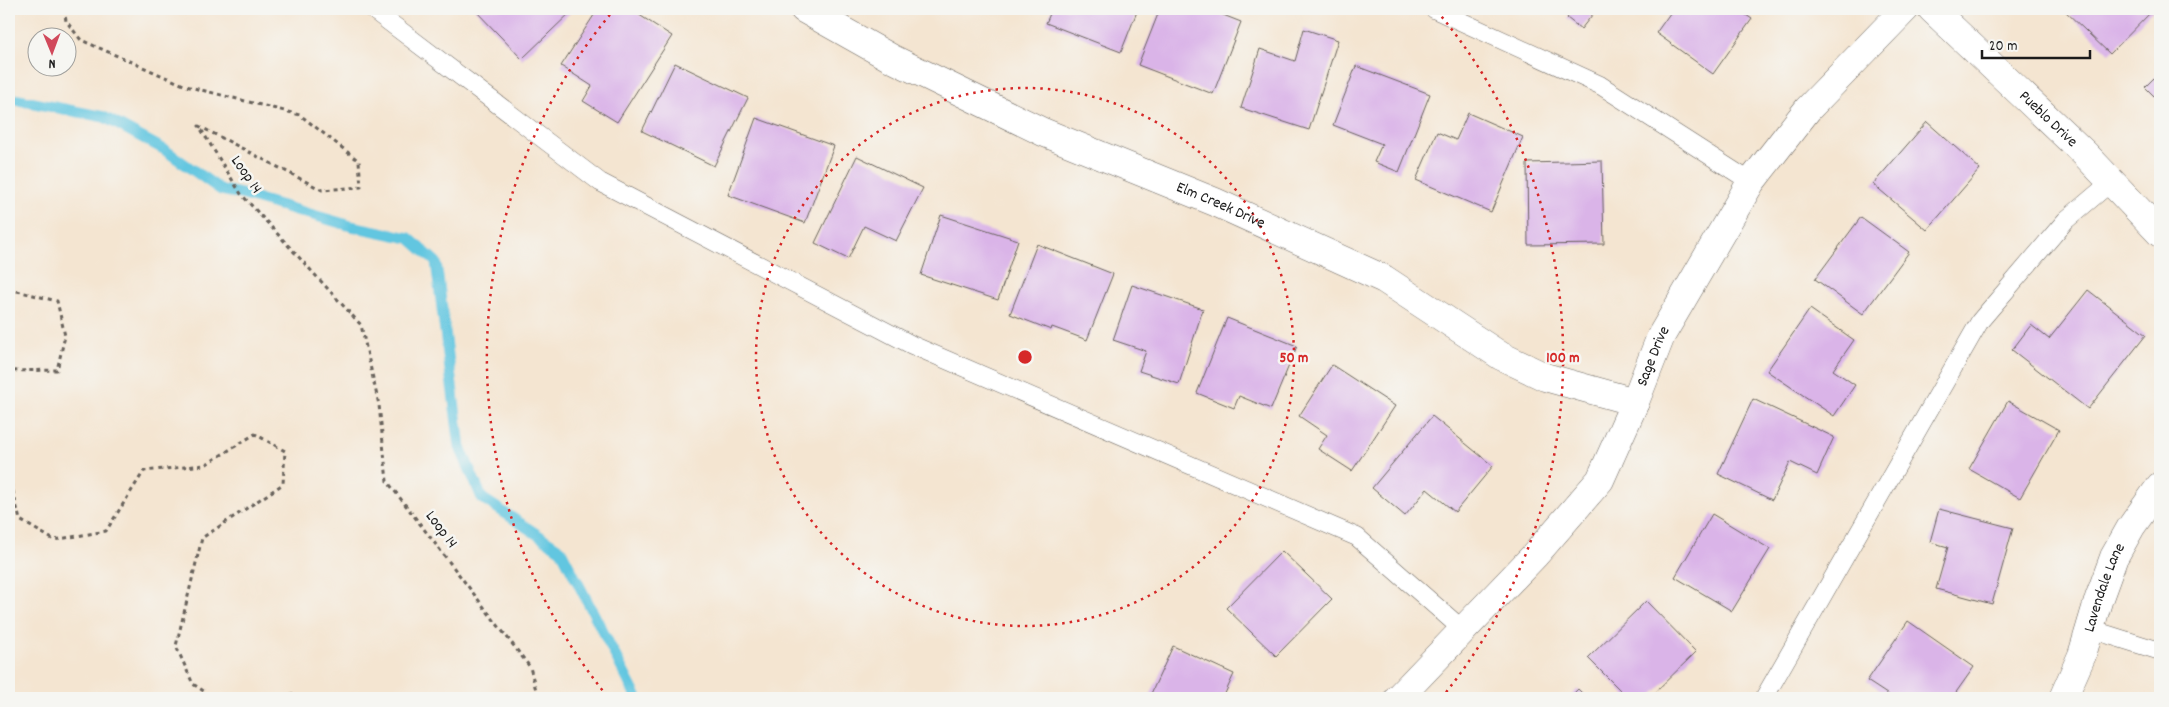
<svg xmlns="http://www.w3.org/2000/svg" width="2169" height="707" font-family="Dekko,sans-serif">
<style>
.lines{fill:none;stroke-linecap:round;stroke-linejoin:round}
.stream{stroke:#62c6e0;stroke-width:11}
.building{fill:#dab4e8}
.service-casing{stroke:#68625b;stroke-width:19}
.minor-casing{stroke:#68625b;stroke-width:29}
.path{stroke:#68625b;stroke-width:3;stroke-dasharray:4 4;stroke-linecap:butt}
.service{stroke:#fff;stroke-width:18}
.minor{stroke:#fff;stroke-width:28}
.ring{fill:none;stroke:#d62828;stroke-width:2.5;stroke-dasharray:2.5 5}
.labels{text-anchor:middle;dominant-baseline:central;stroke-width:5;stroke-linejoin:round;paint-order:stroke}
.street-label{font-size:16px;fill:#1c1c1c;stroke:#f6f6f2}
.centre{fill:#d62828;stroke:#f6f6f2;stroke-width:2.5}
.ring-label{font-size:15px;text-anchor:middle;font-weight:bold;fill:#d62828;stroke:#f6f6f2;stroke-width:5;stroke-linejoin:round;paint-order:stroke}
</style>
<rect width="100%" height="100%" fill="#f6f6f2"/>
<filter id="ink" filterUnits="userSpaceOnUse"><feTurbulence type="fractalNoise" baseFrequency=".02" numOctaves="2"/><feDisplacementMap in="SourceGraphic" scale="10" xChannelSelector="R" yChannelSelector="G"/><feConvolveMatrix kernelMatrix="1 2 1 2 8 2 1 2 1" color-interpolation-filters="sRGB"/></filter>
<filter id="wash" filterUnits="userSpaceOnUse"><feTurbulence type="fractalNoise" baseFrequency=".0096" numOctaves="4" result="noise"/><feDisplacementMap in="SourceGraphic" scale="20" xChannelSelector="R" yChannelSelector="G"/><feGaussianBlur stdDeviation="1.12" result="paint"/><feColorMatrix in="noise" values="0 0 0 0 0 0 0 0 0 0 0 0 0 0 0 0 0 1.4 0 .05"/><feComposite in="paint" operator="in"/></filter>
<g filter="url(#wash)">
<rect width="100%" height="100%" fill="#f4e5d1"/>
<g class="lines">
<polyline class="stream" points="9,98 104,117 165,150 221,190 241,194 351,226 409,238 436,262 460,447 482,498 561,550 637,698"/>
</g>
<g id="blocks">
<g class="building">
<polygon points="474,9 574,9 522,59"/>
<polygon points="598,9 630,9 672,36 617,122 583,101 592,86 561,66"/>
<polygon points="1052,9 1138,9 1121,52 1046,23"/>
<polygon points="1160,9 1208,9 1241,22 1213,94 1138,65"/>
<polygon points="1574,9 1597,9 1581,29 1567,18"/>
<polygon points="1673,9 1737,9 1752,19 1713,74 1656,33"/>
<polygon points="2063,9 2154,9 2110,54"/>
<polygon points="1304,29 1338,40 1309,130 1241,108 1260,49 1295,61"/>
<polygon points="675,63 748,98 714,166 642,131"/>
<polygon points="1356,66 1430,94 1399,172 1374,162 1382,144 1333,125"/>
<polygon points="2160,72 2160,102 2145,87"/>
<polygon points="1468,113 1523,137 1491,212 1416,180 1437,132 1456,140"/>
<polygon points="756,118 834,146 805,223 728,195"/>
<polygon points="1927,122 1980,169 1927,230 1873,184"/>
<polygon points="857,156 923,188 896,241 864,226 848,259 815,243"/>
<polygon points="1602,161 1604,244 1528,245 1527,163"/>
<polygon points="941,215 1018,240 998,300 921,275"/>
<polygon points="1861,217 1909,252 1863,314 1815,279"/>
<polygon points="1037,244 1113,274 1087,340 1052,327 1051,330 1010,314"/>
<polygon points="1132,285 1203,309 1179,384 1139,371 1146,351 1113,340"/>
<polygon points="2088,290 2146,335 2088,409 2012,350 2031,325 2049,339"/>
<polygon points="1810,309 1854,340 1833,370 1855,385 1834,416 1767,371"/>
<polygon points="1227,318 1297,346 1271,409 1239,396 1234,408 1197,393"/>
<polygon points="1332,365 1395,406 1352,471 1318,449 1327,435 1299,416"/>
<polygon points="1753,399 1834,437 1817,475 1790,462 1772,500 1718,474"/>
<polygon points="2008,401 2059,430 2020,498 1969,469"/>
<polygon points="1432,416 1493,466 1455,512 1427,489 1405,516 1372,488"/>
<polygon points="1939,509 2013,528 1992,604 1936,589 1948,547 1930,542"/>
<polygon points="1712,514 1770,549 1732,611 1675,577"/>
<polygon points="1282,551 1332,599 1276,656 1226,608"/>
<polygon points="1646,601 1696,652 1649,698 1628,698 1588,658"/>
<polygon points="1908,621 1974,667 1952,698 1893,698 1867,681"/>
<polygon points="1173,646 1234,674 1223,698 1149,698"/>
<polygon points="1578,689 1587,698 1569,698"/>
</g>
</g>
</g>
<g filter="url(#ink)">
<use href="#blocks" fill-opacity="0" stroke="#68625b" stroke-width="1"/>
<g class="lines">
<defs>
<g id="service">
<polyline points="372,9 600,182 912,345 1357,537 1463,630"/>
<polyline points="1434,9 1600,85 1751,182"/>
<polyline points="2090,629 2160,651"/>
<polyline points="1764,698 1980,321 2066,220 2111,182"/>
</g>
<g id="minor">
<path id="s1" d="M804 9 891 58 1043 132 1215 202 1384 279 1501 356 1545 377 1635 402"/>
<path id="s2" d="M1932 9 2085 154 2160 233"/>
<path id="s3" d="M1398 698 1535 555 1600 480 1635 402 1661 336 1751 182 1808 109 1905 9"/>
<path id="s4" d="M2063 698 2082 655 2099 598 2114 557 2131 527 2160 486"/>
</g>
</defs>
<use href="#service" class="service-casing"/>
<use href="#minor" class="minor-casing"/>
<g class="path">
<polyline points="64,9 66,21 81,40 186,86 300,115 359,161 361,187 322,190 199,126 241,194 361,325 379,405 387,481 530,667 538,698"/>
<polyline points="9,289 57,301 65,336 57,370 9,371"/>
<polyline points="9,475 20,520 54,540 106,531 144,471 205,465 255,434 285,451 283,484 202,538 176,646 193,684 214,698"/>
<polyline points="285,698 291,693 296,698"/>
</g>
<use href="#service" class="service"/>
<use href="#minor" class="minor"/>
</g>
</g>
<g class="ring">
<circle cx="1025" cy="357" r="269"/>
<path d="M607 696A538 538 0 0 1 613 11M1437 11A538 538 0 0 1 1443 696"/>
</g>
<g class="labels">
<g class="street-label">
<text stroke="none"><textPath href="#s2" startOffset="160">Pueblo Drive</textPath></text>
<text transform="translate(246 175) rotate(55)">Loop 14</text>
<text stroke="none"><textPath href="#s1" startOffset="461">Elm Creek Drive</textPath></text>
<text stroke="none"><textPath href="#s3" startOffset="432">Sage Drive</textPath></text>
<text transform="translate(441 530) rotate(53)">Loop 14</text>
<text stroke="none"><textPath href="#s4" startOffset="118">Lavendale Lane</textPath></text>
</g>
</g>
<circle cx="1025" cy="357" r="8" class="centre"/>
<g class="ring-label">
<text x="1294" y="362">50 m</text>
<text x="1563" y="362">100 m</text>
</g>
<rect width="2169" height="707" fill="none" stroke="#f6f6f2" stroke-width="30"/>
<g transform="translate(52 52) rotate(179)"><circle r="24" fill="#f6f6f2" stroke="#9f9f9c"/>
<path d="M0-4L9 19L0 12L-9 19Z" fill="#d1495b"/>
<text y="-8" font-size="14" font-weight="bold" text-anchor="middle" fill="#1c1c1c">N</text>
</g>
<path d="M1982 50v8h108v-8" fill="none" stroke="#1c1c1c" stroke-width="2.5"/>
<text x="1989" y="50" font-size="15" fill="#1c1c1c" stroke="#f6f6f2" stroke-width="4" paint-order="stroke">20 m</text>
</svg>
